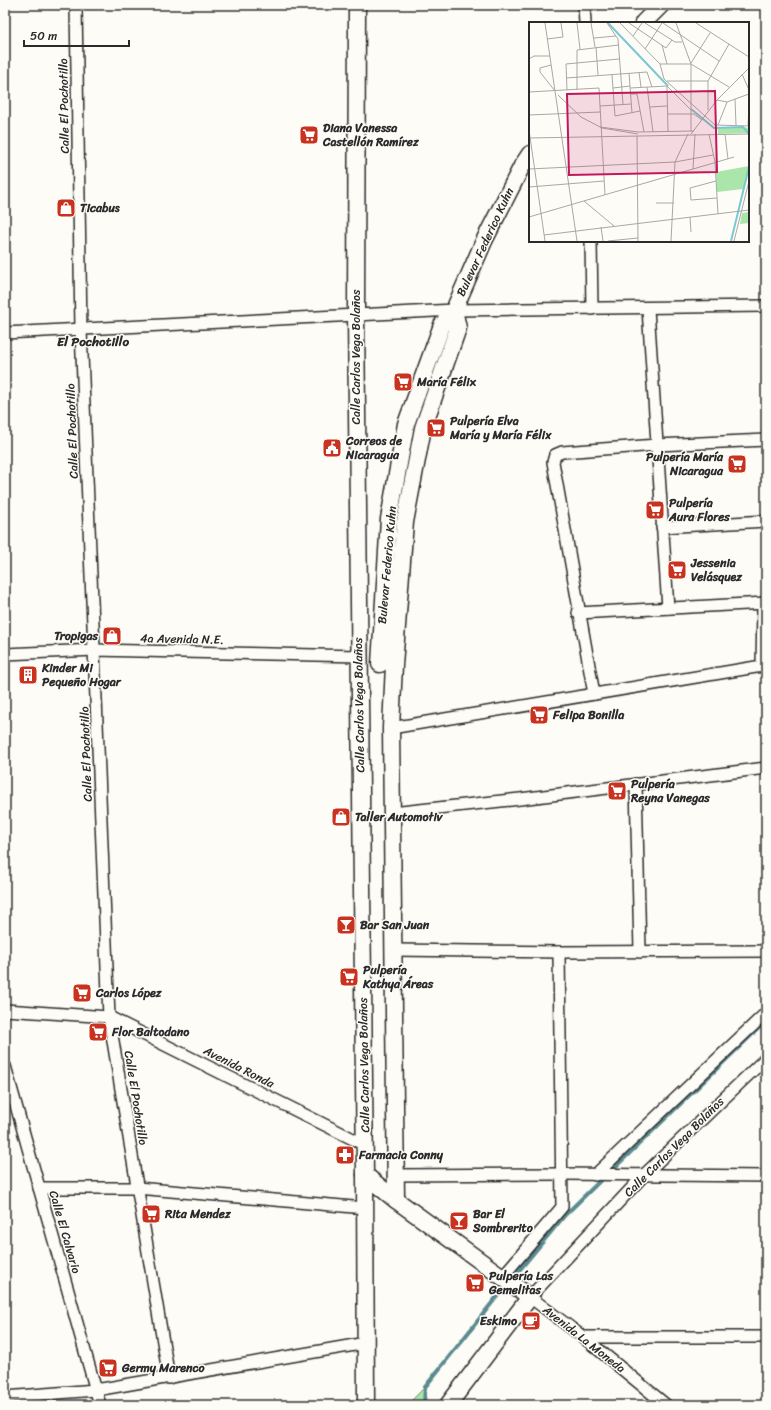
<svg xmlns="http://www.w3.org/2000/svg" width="771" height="1410" font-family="Sriracha,sans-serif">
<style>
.green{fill:#aae5aa;stroke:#6a886a}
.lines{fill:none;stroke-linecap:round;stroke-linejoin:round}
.stream{stroke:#5a8a8f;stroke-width:4}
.street-casing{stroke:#2b2b2b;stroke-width:14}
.secondary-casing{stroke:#2b2b2b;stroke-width:19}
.street{stroke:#fdfcf7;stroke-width:11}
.secondary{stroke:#fdfcf7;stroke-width:16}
.labels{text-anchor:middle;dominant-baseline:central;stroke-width:3;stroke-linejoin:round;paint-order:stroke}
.street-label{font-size:12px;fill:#2b2b2b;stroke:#fdfcf7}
.poi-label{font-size:12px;font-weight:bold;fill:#2b2b2b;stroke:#fdfcf7;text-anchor:start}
.neighbourhood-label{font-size:13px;font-weight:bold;fill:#2b2b2b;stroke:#fdfcf7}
.inset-river{fill:none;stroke:#79c9d1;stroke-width:2}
.inset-road{fill:none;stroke:#a9a8a5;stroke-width:1}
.view{fill:#c2185b;fill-opacity:0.15;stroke:#c2185b;stroke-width:2}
.inset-edge{fill:none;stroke:#2b2b2b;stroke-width:2}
</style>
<rect width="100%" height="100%" fill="#fdfcf7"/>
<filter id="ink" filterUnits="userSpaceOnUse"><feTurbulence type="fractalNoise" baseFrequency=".025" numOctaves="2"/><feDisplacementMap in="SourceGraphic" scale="8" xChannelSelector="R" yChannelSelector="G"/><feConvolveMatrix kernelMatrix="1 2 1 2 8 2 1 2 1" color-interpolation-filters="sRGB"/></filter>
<g filter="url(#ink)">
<polygon class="green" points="425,1387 424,1405 408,1405 408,1404"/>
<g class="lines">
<g class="stream">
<polyline points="610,1172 766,1021"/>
<polyline points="512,1279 565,1215 605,1176"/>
<polyline points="424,1405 425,1387 507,1284"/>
</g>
<defs>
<g id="street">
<polyline points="76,5 81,330 109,1017 169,1378"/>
<polyline points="584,5 585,23"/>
<polyline points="591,241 592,309"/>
<polyline points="648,309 668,608"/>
<polyline points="5,333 454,310 766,306"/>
<polyline points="662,527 766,521"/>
<polyline points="578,613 766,603"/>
<polyline points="5,654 95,650 359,656"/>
<polyline points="594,694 553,462 555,455 562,452 657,445 766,440"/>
<polyline points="391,728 762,666 763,603"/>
<polyline points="636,784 640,952"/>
<polyline points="392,813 520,799 766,768"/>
<polyline points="394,950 559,952 766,951"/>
<polyline points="5,1010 109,1017 365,1145"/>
<polyline points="5,1066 100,1405"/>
<polyline points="396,1175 561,1174 766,1176"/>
<polyline points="595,1175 766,1013"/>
<polyline points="39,1188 137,1188 365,1208"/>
<polyline points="502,1277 562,1207 559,952"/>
<polyline points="583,1337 766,1337"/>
<polyline points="5,1397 96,1390 366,1343"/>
<polyline points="666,1405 583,1337 530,1297 644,1175 766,1058"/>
</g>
<g id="secondary">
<polyline points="357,5 356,315 365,1175 366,1405"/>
<polyline points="643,23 661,5"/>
<polyline points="380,664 389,519 406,424 442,325 454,310 484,241 522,166 530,154"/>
<polyline points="365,1175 396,1200 530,1297 448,1405"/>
<polyline points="396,1200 391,728 394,665 405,522 423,428 458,328 454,310"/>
</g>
</defs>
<use href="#street" class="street-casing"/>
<use href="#secondary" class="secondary-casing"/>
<use href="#street" class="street"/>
<use href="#secondary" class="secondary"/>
</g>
</g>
<defs>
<symbol id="supermarket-square" viewBox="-11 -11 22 22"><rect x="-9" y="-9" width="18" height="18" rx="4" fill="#c8321e" stroke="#fdfcf7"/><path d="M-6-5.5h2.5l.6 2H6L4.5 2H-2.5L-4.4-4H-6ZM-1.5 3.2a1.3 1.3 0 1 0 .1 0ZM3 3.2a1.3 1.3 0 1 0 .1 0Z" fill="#fff"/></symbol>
<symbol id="shop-square" viewBox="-11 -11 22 22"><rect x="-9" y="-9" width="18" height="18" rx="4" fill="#c8321e" stroke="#fdfcf7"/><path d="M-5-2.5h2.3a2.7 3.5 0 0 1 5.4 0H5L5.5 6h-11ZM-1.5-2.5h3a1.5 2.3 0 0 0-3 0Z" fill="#fff"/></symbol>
<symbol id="civic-square" viewBox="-11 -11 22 22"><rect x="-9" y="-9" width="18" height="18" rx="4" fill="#c8321e" stroke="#fdfcf7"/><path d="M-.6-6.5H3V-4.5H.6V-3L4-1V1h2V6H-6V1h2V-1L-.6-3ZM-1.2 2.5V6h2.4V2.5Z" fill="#fff"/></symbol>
<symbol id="building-square" viewBox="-11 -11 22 22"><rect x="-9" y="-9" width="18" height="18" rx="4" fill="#c8321e" stroke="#fdfcf7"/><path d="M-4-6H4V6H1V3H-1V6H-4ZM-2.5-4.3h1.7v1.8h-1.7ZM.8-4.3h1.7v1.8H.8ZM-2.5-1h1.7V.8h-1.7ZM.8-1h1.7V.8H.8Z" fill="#fff"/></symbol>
<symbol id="bar-square" viewBox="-11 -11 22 22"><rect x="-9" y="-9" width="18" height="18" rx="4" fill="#c8321e" stroke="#fdfcf7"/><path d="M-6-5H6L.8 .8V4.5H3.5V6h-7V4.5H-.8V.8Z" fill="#fff"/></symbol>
<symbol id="pharmacy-square" viewBox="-11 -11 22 22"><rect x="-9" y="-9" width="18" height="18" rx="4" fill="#c8321e" stroke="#fdfcf7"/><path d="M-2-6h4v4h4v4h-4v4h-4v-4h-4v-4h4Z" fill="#fff"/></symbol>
<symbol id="cafe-square" viewBox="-11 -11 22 22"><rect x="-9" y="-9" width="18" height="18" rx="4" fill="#c8321e" stroke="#fdfcf7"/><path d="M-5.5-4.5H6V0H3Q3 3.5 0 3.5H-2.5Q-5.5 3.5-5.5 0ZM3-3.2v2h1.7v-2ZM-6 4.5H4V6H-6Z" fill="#fff"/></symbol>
</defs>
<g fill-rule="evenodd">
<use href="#supermarket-square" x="298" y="124" width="22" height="22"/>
<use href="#shop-square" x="55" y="197" width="22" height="22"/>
<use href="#supermarket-square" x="392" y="371" width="22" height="22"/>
<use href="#supermarket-square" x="425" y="417" width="22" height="22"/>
<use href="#civic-square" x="321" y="437" width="22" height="22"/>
<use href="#supermarket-square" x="726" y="453" width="22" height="22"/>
<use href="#supermarket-square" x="644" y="499" width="22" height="22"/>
<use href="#supermarket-square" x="666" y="559" width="22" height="22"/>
<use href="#shop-square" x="101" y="625" width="22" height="22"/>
<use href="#building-square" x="17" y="664" width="22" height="22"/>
<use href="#supermarket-square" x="528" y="704" width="22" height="22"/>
<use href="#supermarket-square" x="606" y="780" width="22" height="22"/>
<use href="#shop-square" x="330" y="806" width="22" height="22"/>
<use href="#bar-square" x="335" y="914" width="22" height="22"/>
<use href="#supermarket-square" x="338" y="966" width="22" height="22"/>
<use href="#supermarket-square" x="71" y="982" width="22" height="22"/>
<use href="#supermarket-square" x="87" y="1021" width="22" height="22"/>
<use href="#pharmacy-square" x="334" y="1144" width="22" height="22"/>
<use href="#supermarket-square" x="140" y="1203" width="22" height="22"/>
<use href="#bar-square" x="448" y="1210" width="22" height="22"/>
<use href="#supermarket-square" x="464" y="1272" width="22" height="22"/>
<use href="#cafe-square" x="520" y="1310" width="22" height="22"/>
<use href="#supermarket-square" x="97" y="1357" width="22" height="22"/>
</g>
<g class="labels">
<g class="street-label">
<text transform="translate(64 106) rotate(-91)">Calle El Pochotillo</text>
<text transform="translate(485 242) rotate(-65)">Bulevar Federico Kuhn</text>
<text transform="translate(356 357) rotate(-90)">Calle Carlos Vega Bolaños</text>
<text transform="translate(72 431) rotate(-92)">Calle El Pochotillo</text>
<text transform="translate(387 565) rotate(-85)">Bulevar Federico Kuhn</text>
<text transform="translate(182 639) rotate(1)">4a Avenida N.E.</text>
<text transform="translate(359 705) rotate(-91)">Calle Carlos Vega Bolaños</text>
<text transform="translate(86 754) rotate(-92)">Calle El Pochotillo</text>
<text transform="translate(364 1065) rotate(-91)">Calle Carlos Vega Bolaños</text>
<text transform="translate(239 1067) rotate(27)">Avenida Ronda</text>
<text transform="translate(136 1098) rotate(81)">Calle El Pochotillo</text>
<text transform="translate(674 1147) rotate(-45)">Calle Carlos Vega Bolaños</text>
<text transform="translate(65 1232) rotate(74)">Calle El Calvario</text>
<text transform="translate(584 1339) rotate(38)">Avenida La Moneda</text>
</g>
<g class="poi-label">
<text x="323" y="128">Diana Vanessa<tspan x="323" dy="14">Castellón Ramírez</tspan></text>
<text x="80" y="208">Ticabus</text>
<text x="417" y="382">María Félix</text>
<text x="450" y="421">Pulpería Elva<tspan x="450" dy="14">María y María Félix</tspan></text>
<text x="346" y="441">Correos de<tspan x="346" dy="14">Nicaragua</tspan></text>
<text x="723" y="457" text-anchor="end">Pulpería María<tspan x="723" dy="14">Nicaragua</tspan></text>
<text x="669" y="503">Pulpería<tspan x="669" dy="14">Aura Flores</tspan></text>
<text x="691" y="563">Jessenia<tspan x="691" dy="14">Velásquez</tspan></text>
<text x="98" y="636" text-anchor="end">Tropigas</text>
<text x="42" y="668">Kinder Mi<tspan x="42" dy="14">Pequeño Hogar</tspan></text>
<text x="553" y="715">Felipa Bonilla</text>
<text x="631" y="784">Pulpería<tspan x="631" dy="14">Reyna Vanegas</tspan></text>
<text x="355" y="817">Taller Automotiv</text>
<text x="360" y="925">Bar San Juan</text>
<text x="363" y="970">Pulpería<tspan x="363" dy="14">Kathya Áreas</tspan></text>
<text x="96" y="993">Carlos López</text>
<text x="112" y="1032">Flor Baltodano</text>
<text x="359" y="1155">Farmacia Conny</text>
<text x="165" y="1214">Rita Mendez</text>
<text x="473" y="1214">Bar El<tspan x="473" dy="14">Sombrerito</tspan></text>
<text x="489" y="1276">Pulpería Las<tspan x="489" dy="14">Gemelitas</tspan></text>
<text x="517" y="1321" text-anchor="end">Eskimo</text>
<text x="122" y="1368">Germy Marenco</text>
</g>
<g class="neighbourhood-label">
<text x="93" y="341">El Pochotillo</text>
</g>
</g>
<g transform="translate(529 22)">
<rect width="220" height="220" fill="#fdfcf7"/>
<path d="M214 105 220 106V111L189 112V108L185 106ZM220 144 214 167 188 170 187 150ZM220 190V201L211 202 213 191Z" fill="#aae5aa"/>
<path class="inset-river" d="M79 1 139 64M162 87 185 106 214 105 220 112M202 219 220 145"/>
<path class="inset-road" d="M16 1 48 219M48 1 51 27M62 1 66 25M78 1 89 17 94 82M91 1 131 42H162L200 65M100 1 137 26 143 18M116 1 146 20H153M134 1 190 39M147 1 162 42V109M167 1 220 35M104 14 113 1M65 16 87 14M18 17 34 15 32 1M133 23 138 42M67 25 69 53M116 27 133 1M0 37 5 34H21M162 41 181 11M131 42 135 57 186 103 220 104M22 43 11 46V50L26 69M110 50 112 65M100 51 103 91M213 52 220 68M83 53 86 94 111 89M37 56 118 50 123 65M138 59H179M138 64 139 109M118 65 124 110M84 66 101 64M101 66 138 64 162 88M38 68 37 42 90 37M48 68V28L90 23M0 70 70 66 76 173M102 72H108L115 110M29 73 52 95 73 106 109 112M206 77 207 103M188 78 198 80 220 72M71 84 102 82M121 85 138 84M179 88V59L200 22M139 92H165L173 98M0 93 71 90M189 103 198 80M219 103 220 85M71 105 109 110 165 109M0 108 16 219M162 112 188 78 220 46M180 112 186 140 189 192M196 112 199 137M108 114 109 219M0 116 220 112M0 147 146 140 184 133M164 147 166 112M187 159 161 166 162 178 188 176M0 165 75 159M55 179 85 204M127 181H145M0 195 205 135M161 195 162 210M72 205 74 219M15 213 220 188M79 219 109 216M142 219 146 140 159 112M205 219 220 159"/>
<path class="view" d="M186 69 188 150 40 153 38 72Z"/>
<rect width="220" height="220" class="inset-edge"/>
</g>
<rect width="771" height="1410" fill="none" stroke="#fdfcf7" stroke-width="20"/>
<rect x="10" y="10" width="751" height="1390" fill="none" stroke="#2b2b2b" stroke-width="1.5" filter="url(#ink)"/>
<path d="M24 40v6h105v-6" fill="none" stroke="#2b2b2b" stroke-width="2"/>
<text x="30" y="40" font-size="12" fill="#2b2b2b" stroke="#fdfcf7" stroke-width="3" paint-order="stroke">50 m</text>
</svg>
